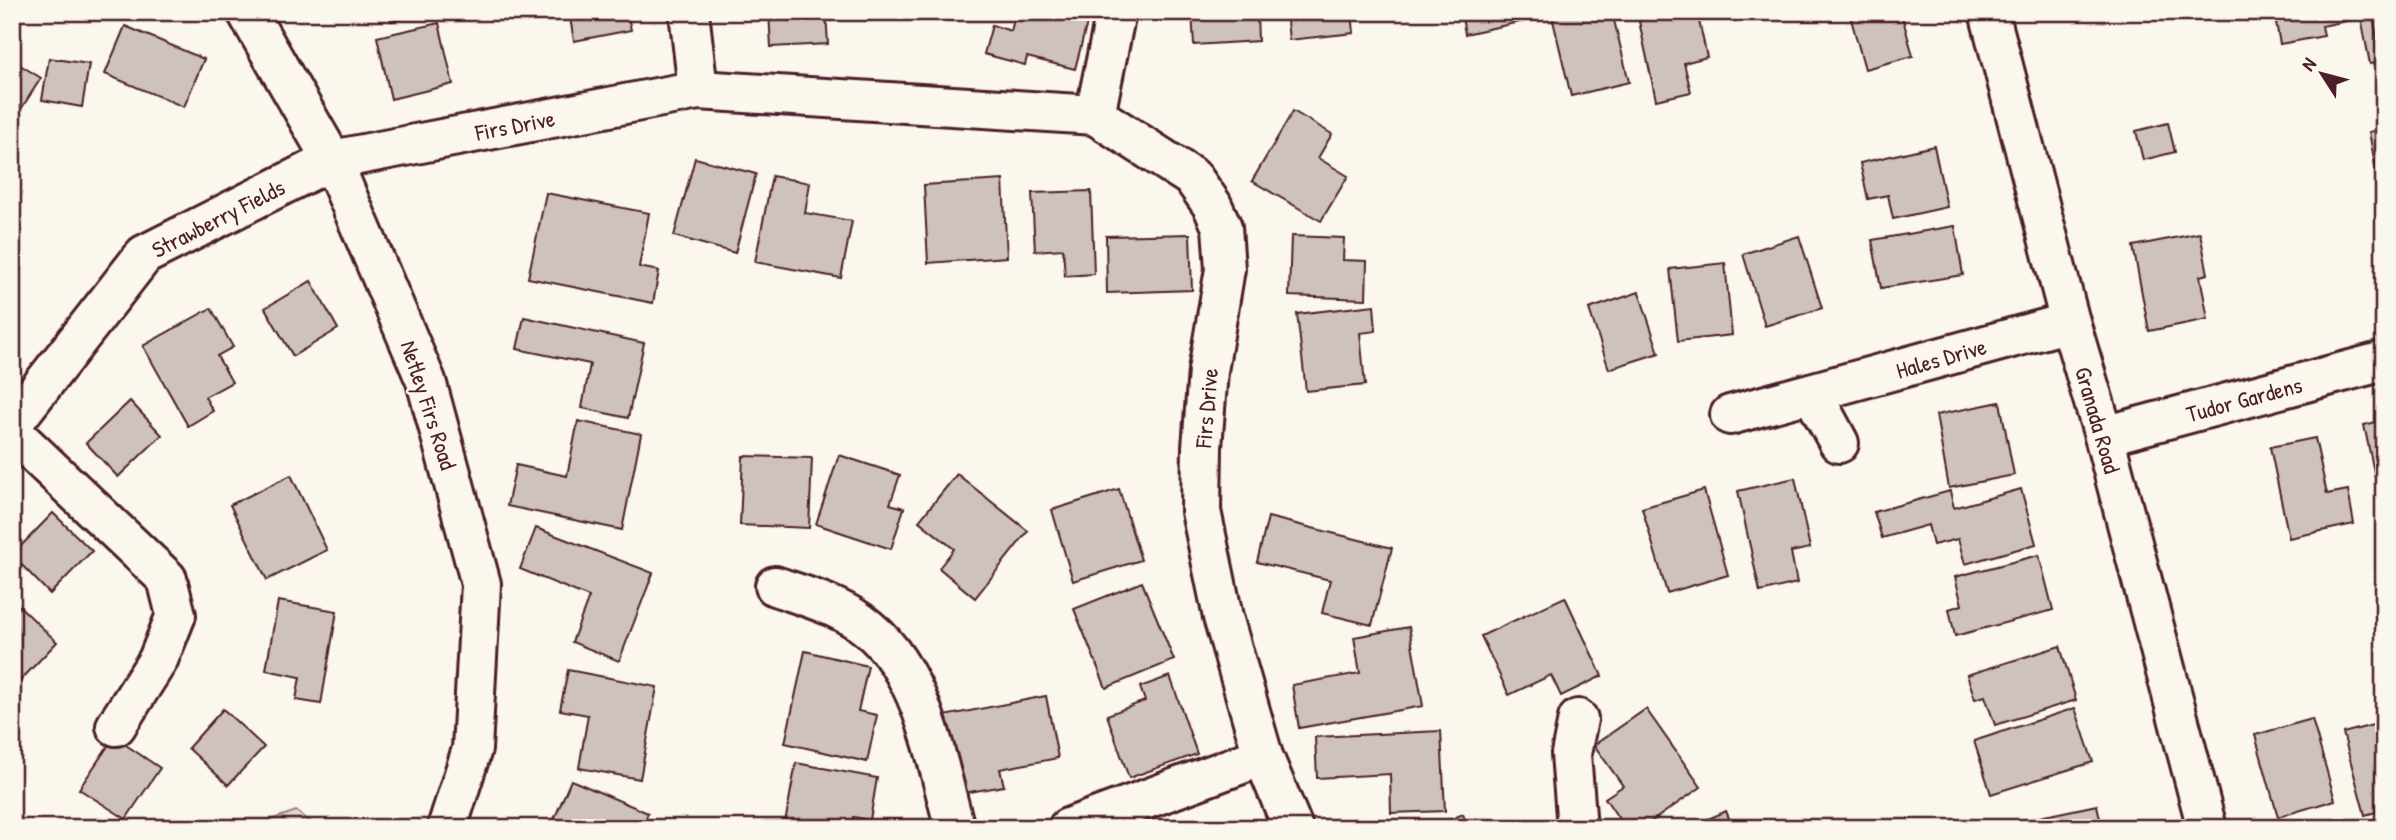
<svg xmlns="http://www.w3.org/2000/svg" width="2396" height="840" font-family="'Patrick Hand',sans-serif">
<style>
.green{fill:#e2d7d0;stroke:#967b7e;stroke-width:2}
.building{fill:#cfc2bc;stroke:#4a1f2b;stroke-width:2}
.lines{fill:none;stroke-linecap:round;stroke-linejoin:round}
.minor-casing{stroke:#4a1f2b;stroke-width:44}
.minor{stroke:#fbf7ec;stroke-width:38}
.labels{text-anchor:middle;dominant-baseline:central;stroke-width:5;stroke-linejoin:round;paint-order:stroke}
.street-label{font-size:23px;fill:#4a1f2b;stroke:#fbf7ec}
</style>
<rect width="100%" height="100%" fill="#fbf7ec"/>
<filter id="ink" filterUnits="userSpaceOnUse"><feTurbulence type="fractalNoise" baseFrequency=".0143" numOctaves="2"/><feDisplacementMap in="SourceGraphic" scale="14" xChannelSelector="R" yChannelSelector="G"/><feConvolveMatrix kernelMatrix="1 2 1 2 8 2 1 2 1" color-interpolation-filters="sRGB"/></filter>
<g filter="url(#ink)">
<polygon class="green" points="296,811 319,828 247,828"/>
<g class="building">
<polygon points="389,12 442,12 391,21"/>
<polygon points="529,12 559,12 560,18 530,23"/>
<polygon points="569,12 627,12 631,30 574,41"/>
<polygon points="769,12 826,12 828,44 771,47"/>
<polygon points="1016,12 1062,12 1088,19 1075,69 1027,57 1025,65 984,54 992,25 1011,31"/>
<polygon points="1192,12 1257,12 1258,41 1194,45"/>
<polygon points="1286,12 1352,12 1354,33 1289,40"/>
<polygon points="1461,12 1527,12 1529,20 1465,34"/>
<polygon points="1551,12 1612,12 1629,82 1571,96"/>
<polygon points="1637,12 1697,12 1707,57 1684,63 1691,92 1656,100"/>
<polygon points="1849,12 1901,12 1913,56 1865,69"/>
<polygon points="2274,12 2372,12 2382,62 2370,64 2361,18 2322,26 2324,36 2280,44"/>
<polygon points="439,23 453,84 391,99 377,37"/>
<polygon points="125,26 204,59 184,107 105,74"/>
<polygon points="49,58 89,64 82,107 42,100"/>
<polygon points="12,60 41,78 12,123"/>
<polygon points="1293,111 1332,134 1318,158 1348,176 1321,221 1252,181"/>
<polygon points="2168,123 2175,152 2143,160 2136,131"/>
<polygon points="2384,129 2384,213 2369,132"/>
<polygon points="1934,146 1947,207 1893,219 1888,195 1868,199 1860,163"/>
<polygon points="695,158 756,174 735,253 674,236"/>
<polygon points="772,176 810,183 805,213 852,221 841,278 755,262"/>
<polygon points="1003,180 1007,257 928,263 924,185"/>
<polygon points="1091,191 1094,274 1065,276 1063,249 1035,251 1032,193"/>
<polygon points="546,193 649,213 639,267 659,271 653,303 528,278"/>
<polygon points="1955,226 1963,275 1881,288 1872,240"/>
<polygon points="2200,233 2208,274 2200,276 2208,319 2149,331 2133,246"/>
<polygon points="1190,234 1192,290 1107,293 1106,236"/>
<polygon points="1291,236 1344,238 1343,260 1367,261 1366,299 1289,296"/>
<polygon points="1799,236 1822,308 1765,326 1743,254"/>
<polygon points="1725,263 1732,335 1678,341 1670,269"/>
<polygon points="311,281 338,329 293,356 265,308"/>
<polygon points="1639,292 1659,353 1609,369 1589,309"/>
<polygon points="1374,305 1376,331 1360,333 1365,385 1306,391 1297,314"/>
<polygon points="211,308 233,347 217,356 232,382 205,397 213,411 188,426 143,346"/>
<polygon points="524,317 644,343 628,418 582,408 590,364 517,349"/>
<polygon points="130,401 162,435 118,477 86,443"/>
<polygon points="2000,402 2014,475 1949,488 1936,415"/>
<polygon points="2384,420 2384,519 2364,425"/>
<polygon points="578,421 641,434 622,530 507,506 516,465 567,476"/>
<polygon points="2315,438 2327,494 2348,490 2354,524 2289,538 2270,447"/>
<polygon points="839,455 900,475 890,504 904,508 891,549 816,524"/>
<polygon points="743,456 812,458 809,528 740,525"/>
<polygon points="957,474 1028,531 975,598 939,568 954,549 919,521"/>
<polygon points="291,475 327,550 267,580 230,505"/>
<polygon points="1795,478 1810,548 1791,552 1797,583 1760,592 1738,491"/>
<polygon points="1119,489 1141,560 1073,581 1052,510"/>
<polygon points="2021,489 2036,544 1965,564 1958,539 1933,545 1928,525 1882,538 1874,512 1950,491 1954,508"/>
<polygon points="1704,490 1728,575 1667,593 1642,508"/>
<polygon points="53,513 92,551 50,594 12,555"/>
<polygon points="1268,517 1392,548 1372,625 1322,613 1330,580 1257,562"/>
<polygon points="536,528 653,573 619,661 572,642 589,597 520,569"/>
<polygon points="2039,555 2053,610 1955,636 1949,609 1962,605 1955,577"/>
<polygon points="1142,582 1174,660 1106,688 1074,609"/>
<polygon points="1565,597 1602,676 1561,696 1551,675 1509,695 1481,636"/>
<polygon points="12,599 57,642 17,684 12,679"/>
<polygon points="278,601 337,611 321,704 296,700 300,677 266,670"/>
<polygon points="1409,627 1423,706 1299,728 1292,685 1360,673 1354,637"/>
<polygon points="2060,646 2076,700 1995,725 1985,696 1975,699 1967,675"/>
<polygon points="805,651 868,666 858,711 877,715 867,762 785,743"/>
<polygon points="568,670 657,687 640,779 579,768 588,715 560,710"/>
<polygon points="1170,676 1197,754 1129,778 1107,715 1145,701 1140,687"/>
<polygon points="1046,696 1058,758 1000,769 1004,786 958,794 944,716"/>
<polygon points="2075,708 2093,762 1991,794 1974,741"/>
<polygon points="223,709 264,747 228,785 188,748"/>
<polygon points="1646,709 1701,787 1642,828 1625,828 1605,798 1623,786 1594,745"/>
<polygon points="2312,719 2335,800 2278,817 2255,735"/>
<polygon points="2384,722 2384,810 2365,815 2343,733"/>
<polygon points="1441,731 1445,811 1391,813 1390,774 1317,778 1315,737"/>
<polygon points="114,737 160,768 126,819 79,789"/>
<polygon points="796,763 877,778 870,820 853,817 851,828 784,828"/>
<polygon points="571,780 648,813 642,828 561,828 552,824"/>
<polygon points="2097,805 2102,828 2012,828 2011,823"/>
<polygon points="1726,811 1733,828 1688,828"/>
<polygon points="1463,814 1468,828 1430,828"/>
</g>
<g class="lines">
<defs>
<g id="minor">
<polyline points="247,12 332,160 426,381 481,584 472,749 447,828"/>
<polyline points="689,12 698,90"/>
<polyline points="1989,12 2070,322 2104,436 2207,828"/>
<polyline points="1095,115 1116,12"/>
<polyline points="1812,393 1839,443"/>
<polyline points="1730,415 2070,322"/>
<polyline points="12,424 144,255 332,160 698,90 1095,115 1193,178 1212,205 1222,227 1225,269 1208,371 1202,447 1201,511 1223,617 1263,756 1293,828"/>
<polyline points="12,432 167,579 176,615 158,660 116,726"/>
<polyline points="2104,436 2384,361"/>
<path d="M775 586C804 596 834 604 860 622 923 666 935 758 955 828"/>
<polyline points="1068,828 1263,756"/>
<polyline points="1577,828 1571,754 1578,719"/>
</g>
</defs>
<use href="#minor" class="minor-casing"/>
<use href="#minor" class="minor"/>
</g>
</g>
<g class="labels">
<g class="street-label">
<text transform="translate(515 125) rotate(-11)">Firs Drive</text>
<text transform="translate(218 218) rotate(-27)">Strawberry Fields</text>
<text transform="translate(1941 358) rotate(-16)">Hales Drive</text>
<text transform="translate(2244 399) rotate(-15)">Tudor Gardens</text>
<text transform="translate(429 405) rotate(72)">Netley Firs Road</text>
<text transform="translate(1206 408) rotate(-85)">Firs Drive</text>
<text transform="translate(2098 420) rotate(74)">Granada Road</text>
</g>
</g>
<rect width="2396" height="840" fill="none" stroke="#fbf7ec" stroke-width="42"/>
<rect x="21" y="21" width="2354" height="798" fill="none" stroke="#4a1f2b" stroke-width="2.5" filter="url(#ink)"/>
<g transform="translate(2322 74) rotate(306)" stroke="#fbf7ec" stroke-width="5" paint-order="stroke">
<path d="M0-5L12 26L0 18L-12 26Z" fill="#4a1f2b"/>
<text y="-10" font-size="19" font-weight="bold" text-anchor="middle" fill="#4a1f2b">N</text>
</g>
</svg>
